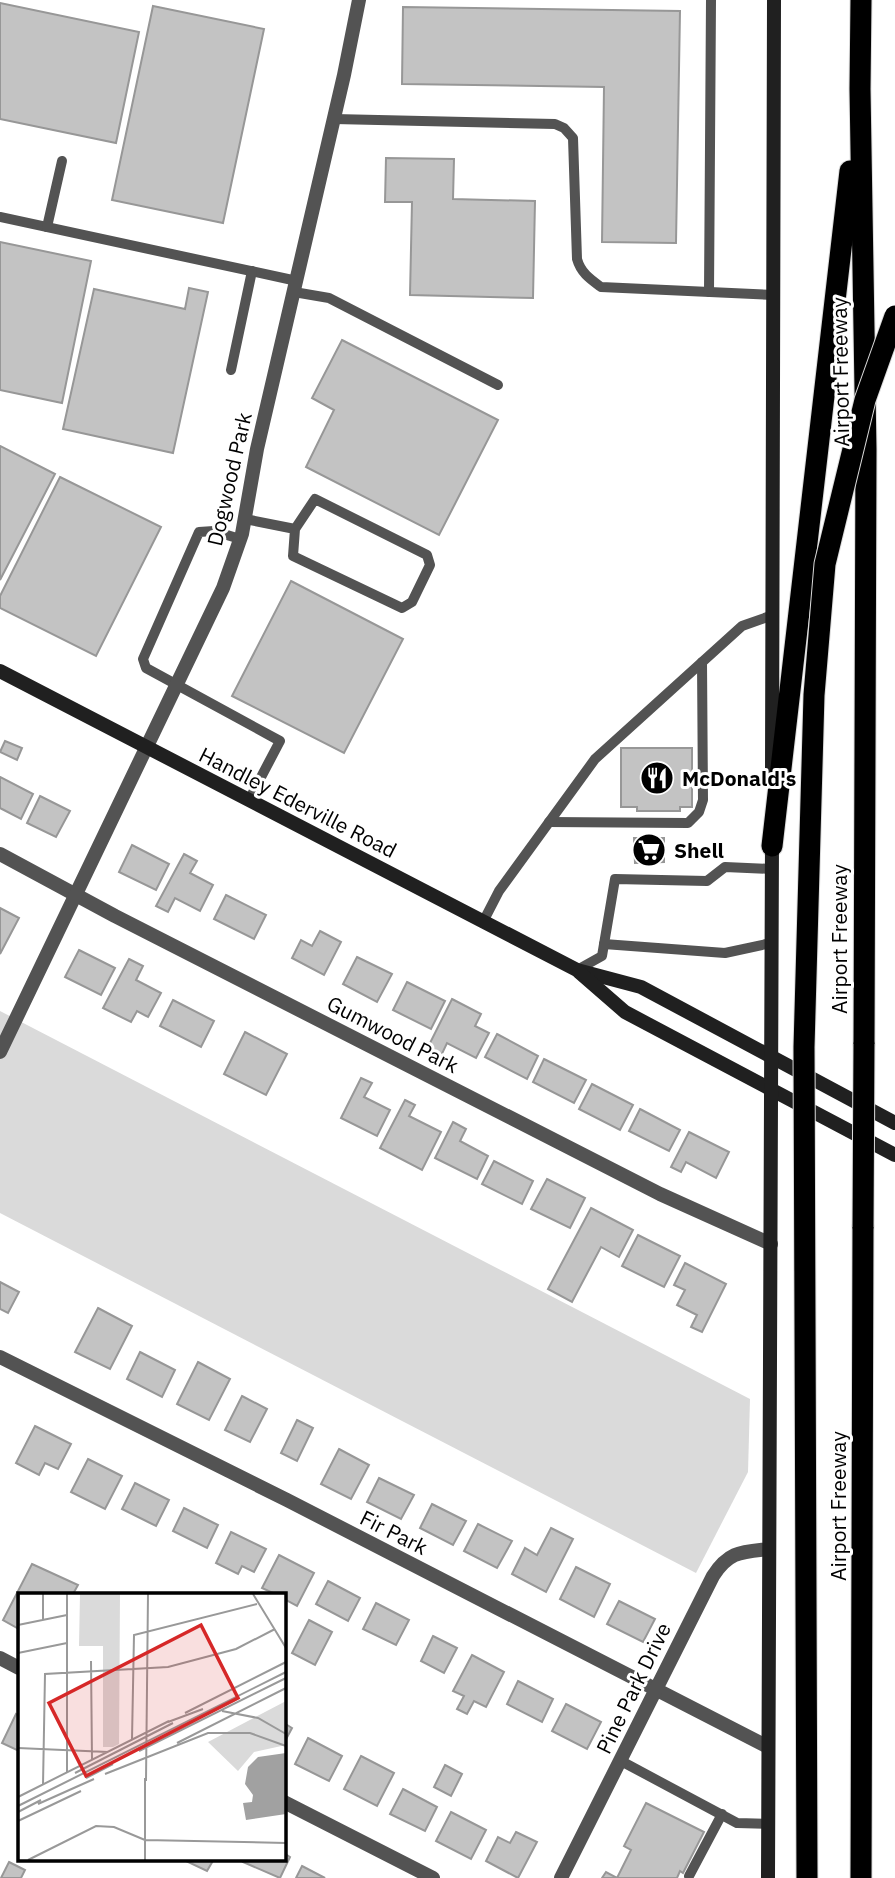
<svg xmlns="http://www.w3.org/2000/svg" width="895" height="1878" font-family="'IBM Plex Sans',sans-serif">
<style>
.green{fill:#dadada}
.building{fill:#c3c3c3;stroke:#979797;stroke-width:2}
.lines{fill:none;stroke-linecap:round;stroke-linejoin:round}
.highway-casing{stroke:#dbdbdb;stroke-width:23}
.lane{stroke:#535353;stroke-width:10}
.street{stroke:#535353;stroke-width:14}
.secondary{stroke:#202020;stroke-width:14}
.highway{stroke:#000;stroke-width:21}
.highway-bridge-casing{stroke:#dbdbdb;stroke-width:23;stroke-linecap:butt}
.highway-bridge{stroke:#000;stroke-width:21}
.labels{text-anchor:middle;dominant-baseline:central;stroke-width:6;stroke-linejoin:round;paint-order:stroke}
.street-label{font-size:21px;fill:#000;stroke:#fff}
.poi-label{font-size:21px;font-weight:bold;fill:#000;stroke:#fff;text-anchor:start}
.inset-road{fill:none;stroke:#999;stroke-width:2}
.view{fill:#d62828;fill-opacity:0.15;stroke:#d62828;stroke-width:3.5}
.inset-edge{fill:none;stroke:#000;stroke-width:3.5}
</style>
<rect width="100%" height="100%" fill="#fff"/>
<polygon class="green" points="0,1011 750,1399 748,1472 696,1573 0,1213"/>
<g class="building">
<polygon points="0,3 139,32 116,143 0,119"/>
<polygon points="153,6 264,29 223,223 112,200"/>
<polygon points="403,7 680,11 676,243 602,242 604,87 402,84"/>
<polygon points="386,158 454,159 453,199 535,201 533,298 410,295 412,202 385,202"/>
<polygon points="0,242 91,261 62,403 0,390"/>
<polygon points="189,288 208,292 173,453 63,429 94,289 185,309"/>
<polygon points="342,340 498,420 439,535 306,467 334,410 312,398"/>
<polygon points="0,446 55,474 0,580"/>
<polygon points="60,477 161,527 96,656 0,608 0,596"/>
<polygon points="291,581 403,639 344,753 232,696"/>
<polygon points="5,741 22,748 17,760 0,752"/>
<polygon points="621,748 692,748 692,807 680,807 680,811 637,811 637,807 621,807"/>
<polygon points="0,777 33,794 21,819 0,808"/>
<polygon points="40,796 70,811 56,837 27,823"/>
<polygon points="634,838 664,838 664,862 635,863"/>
<polygon points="132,845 169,864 156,890 119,872"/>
<polygon points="184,854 197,861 190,873 213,885 200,911 175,898 168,912 156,906"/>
<polygon points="226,895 266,915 254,939 214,919"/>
<polygon points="0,908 19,918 0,954"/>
<polygon points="320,931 341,942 324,975 292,958 301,940 312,946"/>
<polygon points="79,950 115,968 101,995 65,977"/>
<polygon points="357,957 392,974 377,1002 343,984"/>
<polygon points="129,959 143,966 136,980 161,993 148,1017 137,1011 131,1022 103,1008"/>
<polygon points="407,982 445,1001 431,1029 393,1010"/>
<polygon points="452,999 481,1014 475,1026 489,1033 476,1058 447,1043 440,1058 426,1051"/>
<polygon points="173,1000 214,1021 201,1047 160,1026"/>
<polygon points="245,1032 287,1054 266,1095 224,1074"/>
<polygon points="497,1034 538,1056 527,1079 485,1057"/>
<polygon points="544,1059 586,1080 574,1103 533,1082"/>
<polygon points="361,1078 372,1083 364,1097 390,1110 377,1136 341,1118"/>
<polygon points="592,1084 633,1105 620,1130 579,1109"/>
<polygon points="405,1100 415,1105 409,1116 441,1132 422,1170 380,1148"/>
<polygon points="640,1109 680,1130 669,1151 629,1131"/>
<polygon points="453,1122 466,1129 460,1141 488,1156 477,1179 435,1158"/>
<polygon points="689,1132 729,1152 716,1178 686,1162 681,1172 671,1167"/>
<polygon points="494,1161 533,1181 522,1204 482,1184"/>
<polygon points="547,1179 585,1198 570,1228 531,1209"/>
<polygon points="591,1208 633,1230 619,1257 601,1247 572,1302 548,1289"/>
<polygon points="638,1235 680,1256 664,1287 622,1266"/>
<polygon points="685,1263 726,1284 702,1332 691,1327 697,1315 677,1305 685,1290 674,1285"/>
<polygon points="0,1282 19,1292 8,1313 0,1309"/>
<polygon points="98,1308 132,1326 110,1369 75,1352"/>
<polygon points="140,1352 175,1370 162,1397 127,1379"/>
<polygon points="198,1362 230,1379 209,1420 177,1404"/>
<polygon points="242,1396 267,1409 250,1442 225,1430"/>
<polygon points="297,1420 313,1428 297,1461 281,1453"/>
<polygon points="35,1426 71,1444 58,1469 45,1463 39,1475 16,1463"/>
<polygon points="339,1449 369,1465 351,1499 321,1484"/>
<polygon points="88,1459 122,1476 105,1509 71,1492"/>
<polygon points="379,1478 414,1495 401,1519 367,1502"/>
<polygon points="135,1483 169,1500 156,1526 122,1509"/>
<polygon points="432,1504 466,1521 453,1545 420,1528"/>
<polygon points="184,1508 218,1525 207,1548 173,1531"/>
<polygon points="478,1524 512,1541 497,1568 464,1551"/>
<polygon points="551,1528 573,1539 546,1592 512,1574 525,1548 537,1555"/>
<polygon points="231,1532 266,1549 254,1572 242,1566 238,1574 216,1563"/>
<polygon points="279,1555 314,1573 297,1606 284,1599 284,1594 275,1594 262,1588"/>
<polygon points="32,1564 78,1585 73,1594 19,1594 19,1629 3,1620"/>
<polygon points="576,1567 610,1584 594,1617 560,1599"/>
<polygon points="328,1581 360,1598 348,1621 316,1604"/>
<polygon points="619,1601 655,1619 643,1642 607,1624"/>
<polygon points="376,1603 409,1620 396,1645 363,1629"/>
<polygon points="309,1620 332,1632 315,1665 292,1653"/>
<polygon points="433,1636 457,1648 444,1673 421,1661"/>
<polygon points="472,1655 504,1672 486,1707 474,1701 467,1714 457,1709 464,1696 453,1691"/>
<polygon points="518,1681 553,1699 542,1722 507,1704"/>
<polygon points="566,1704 601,1722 587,1749 552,1731"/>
<polygon points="16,1714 19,1716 19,1751 2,1743"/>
<polygon points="284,1723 292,1728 284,1743"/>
<polygon points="308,1738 342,1756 329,1781 295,1764"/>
<polygon points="361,1756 394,1773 377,1806 344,1789"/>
<polygon points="445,1765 462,1774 451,1796 434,1787"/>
<polygon points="403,1789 437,1807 425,1831 390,1814"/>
<polygon points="646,1803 704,1832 683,1873 680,1871 677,1878 602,1878 606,1872 617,1878 631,1850 624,1846"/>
<polygon points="451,1812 486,1830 471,1859 436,1841"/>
<polygon points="516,1832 537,1842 518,1878 486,1861 498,1837 510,1843"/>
<polygon points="284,1853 290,1857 280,1878 243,1862 245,1859 284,1859"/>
<polygon points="187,1859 214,1859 207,1871 186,1861"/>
<polygon points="9,1862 25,1870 21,1878 1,1878"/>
<polygon points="302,1866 325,1878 296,1878"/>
</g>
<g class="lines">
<defs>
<g id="highway">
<polyline points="861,0 860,89 866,449 864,1044"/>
<polyline points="772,846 850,171"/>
<polyline points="861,1878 863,1227"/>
</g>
</defs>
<use href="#highway" class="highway-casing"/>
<g class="lane">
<path d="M334 119 555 124 564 128 573 138 577 259C581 273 590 279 601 287L774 295"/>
<polyline points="0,217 297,281"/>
<polyline points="47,227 62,161"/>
<polyline points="294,292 329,298 498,385"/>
<polyline points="709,292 711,0"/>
<polyline points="231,370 252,271"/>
<polyline points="245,519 295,529 315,499 427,555 430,565 412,602 402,608 293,556 295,529"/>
<polyline points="240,539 214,531 199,532 143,659 146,668 280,741 249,800"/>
<polyline points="549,822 688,823 699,812 703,800 702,662"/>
<polyline points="483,922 499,891 595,759 742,626 773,615"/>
<polyline points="604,944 725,953 771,943"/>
<polyline points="577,970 602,956 615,879 707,881 725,867 772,869"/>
<polyline points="621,1761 737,1823 768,1824"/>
<polyline points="689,1876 722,1814"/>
</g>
<g class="street">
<polyline points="0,854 115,916 660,1194 771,1244"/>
<polyline points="0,1052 223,588 242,534 257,449 344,75 359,0"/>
<polyline points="0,1357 287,1500 768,1747"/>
<polyline points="0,1658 19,1668"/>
<polyline points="284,1802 433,1878"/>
<path d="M561 1878 713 1576C729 1551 742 1552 769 1549"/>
</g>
<g class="secondary">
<polyline points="0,671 577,970 641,987 895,1123"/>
<polyline points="772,774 774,0"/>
<polyline points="579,972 625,1012 895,1155"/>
<polyline points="768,1878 772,840"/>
</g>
<use href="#highway" class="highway"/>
<defs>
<g id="highway-bridge">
<polyline points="863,1227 864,1044"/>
<polyline points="807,1878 804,1047 814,695 825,564 865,400 895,316"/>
</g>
</defs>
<use href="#highway-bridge" class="highway-bridge-casing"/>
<use href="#highway-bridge" class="highway-bridge"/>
</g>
<defs>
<symbol id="restaurant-disc" viewBox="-11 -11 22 22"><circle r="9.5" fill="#000" stroke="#fff"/><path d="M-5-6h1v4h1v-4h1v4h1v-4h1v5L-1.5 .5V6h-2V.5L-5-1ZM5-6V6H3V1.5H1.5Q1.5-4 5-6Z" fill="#fff"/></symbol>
<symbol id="supermarket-disc" viewBox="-11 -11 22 22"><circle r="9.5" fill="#000" stroke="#fff"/><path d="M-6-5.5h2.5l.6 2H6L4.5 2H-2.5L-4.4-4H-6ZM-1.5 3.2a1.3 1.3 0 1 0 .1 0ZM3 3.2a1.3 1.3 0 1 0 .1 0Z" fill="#fff"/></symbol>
</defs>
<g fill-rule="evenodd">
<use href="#restaurant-disc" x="638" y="759" width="38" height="38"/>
<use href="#supermarket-disc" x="630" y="831" width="38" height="38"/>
</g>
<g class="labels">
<g class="street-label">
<text transform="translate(840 372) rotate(-91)">Airport Freeway</text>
<text transform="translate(229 479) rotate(-77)">Dogwood Park</text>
<text transform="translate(298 802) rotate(27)">Handley Ederville Road</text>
<text transform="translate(839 939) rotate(-90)">Airport Freeway</text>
<text transform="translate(393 1034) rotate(27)">Gumwood Park</text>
<text transform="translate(838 1506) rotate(-90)">Airport Freeway</text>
<text transform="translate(394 1532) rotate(27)">Fir Park</text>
<text transform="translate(633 1688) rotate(-64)">Pine Park Drive</text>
</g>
<g class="poi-label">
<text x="682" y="778">McDonald's</text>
<text x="674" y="850">Shell</text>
</g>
</g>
<g transform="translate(18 1593)">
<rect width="268" height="268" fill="#fff"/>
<path d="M62 1H102L101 151 95 154H85V53H61ZM268 108V152L236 159 220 178 190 149Z" fill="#dadada"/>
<path d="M268 160V221L228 227 225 210 234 209 235 202 227 191 230 174 240 164Z" fill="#a1a1a1"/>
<path class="inset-road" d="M49 1V179M235 1 268 55M25 27V1M0 32 49 22M0 60 49 50M0 61 1 1M73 68 74 167M204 118 240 125 268 141M167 120 268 69M150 129 185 116M114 146 116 42 239 11M159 150 268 95M0 155 90 159M121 158 268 85M57 180 155 130M87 181 190 140H232L268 153M68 185 95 171M127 185V267M128 188 130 1M25 192 27 81 150 74 218 56 257 36M0 204 151 128M20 211 76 186M0 213 268 79M0 219 23 207M0 228 63 198M127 247 268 250M10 267 78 233 96 234 127 247"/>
<path class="view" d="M183 32 220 105 68 183 31 110Z"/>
<rect width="268" height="268" class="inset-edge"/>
</g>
</svg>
